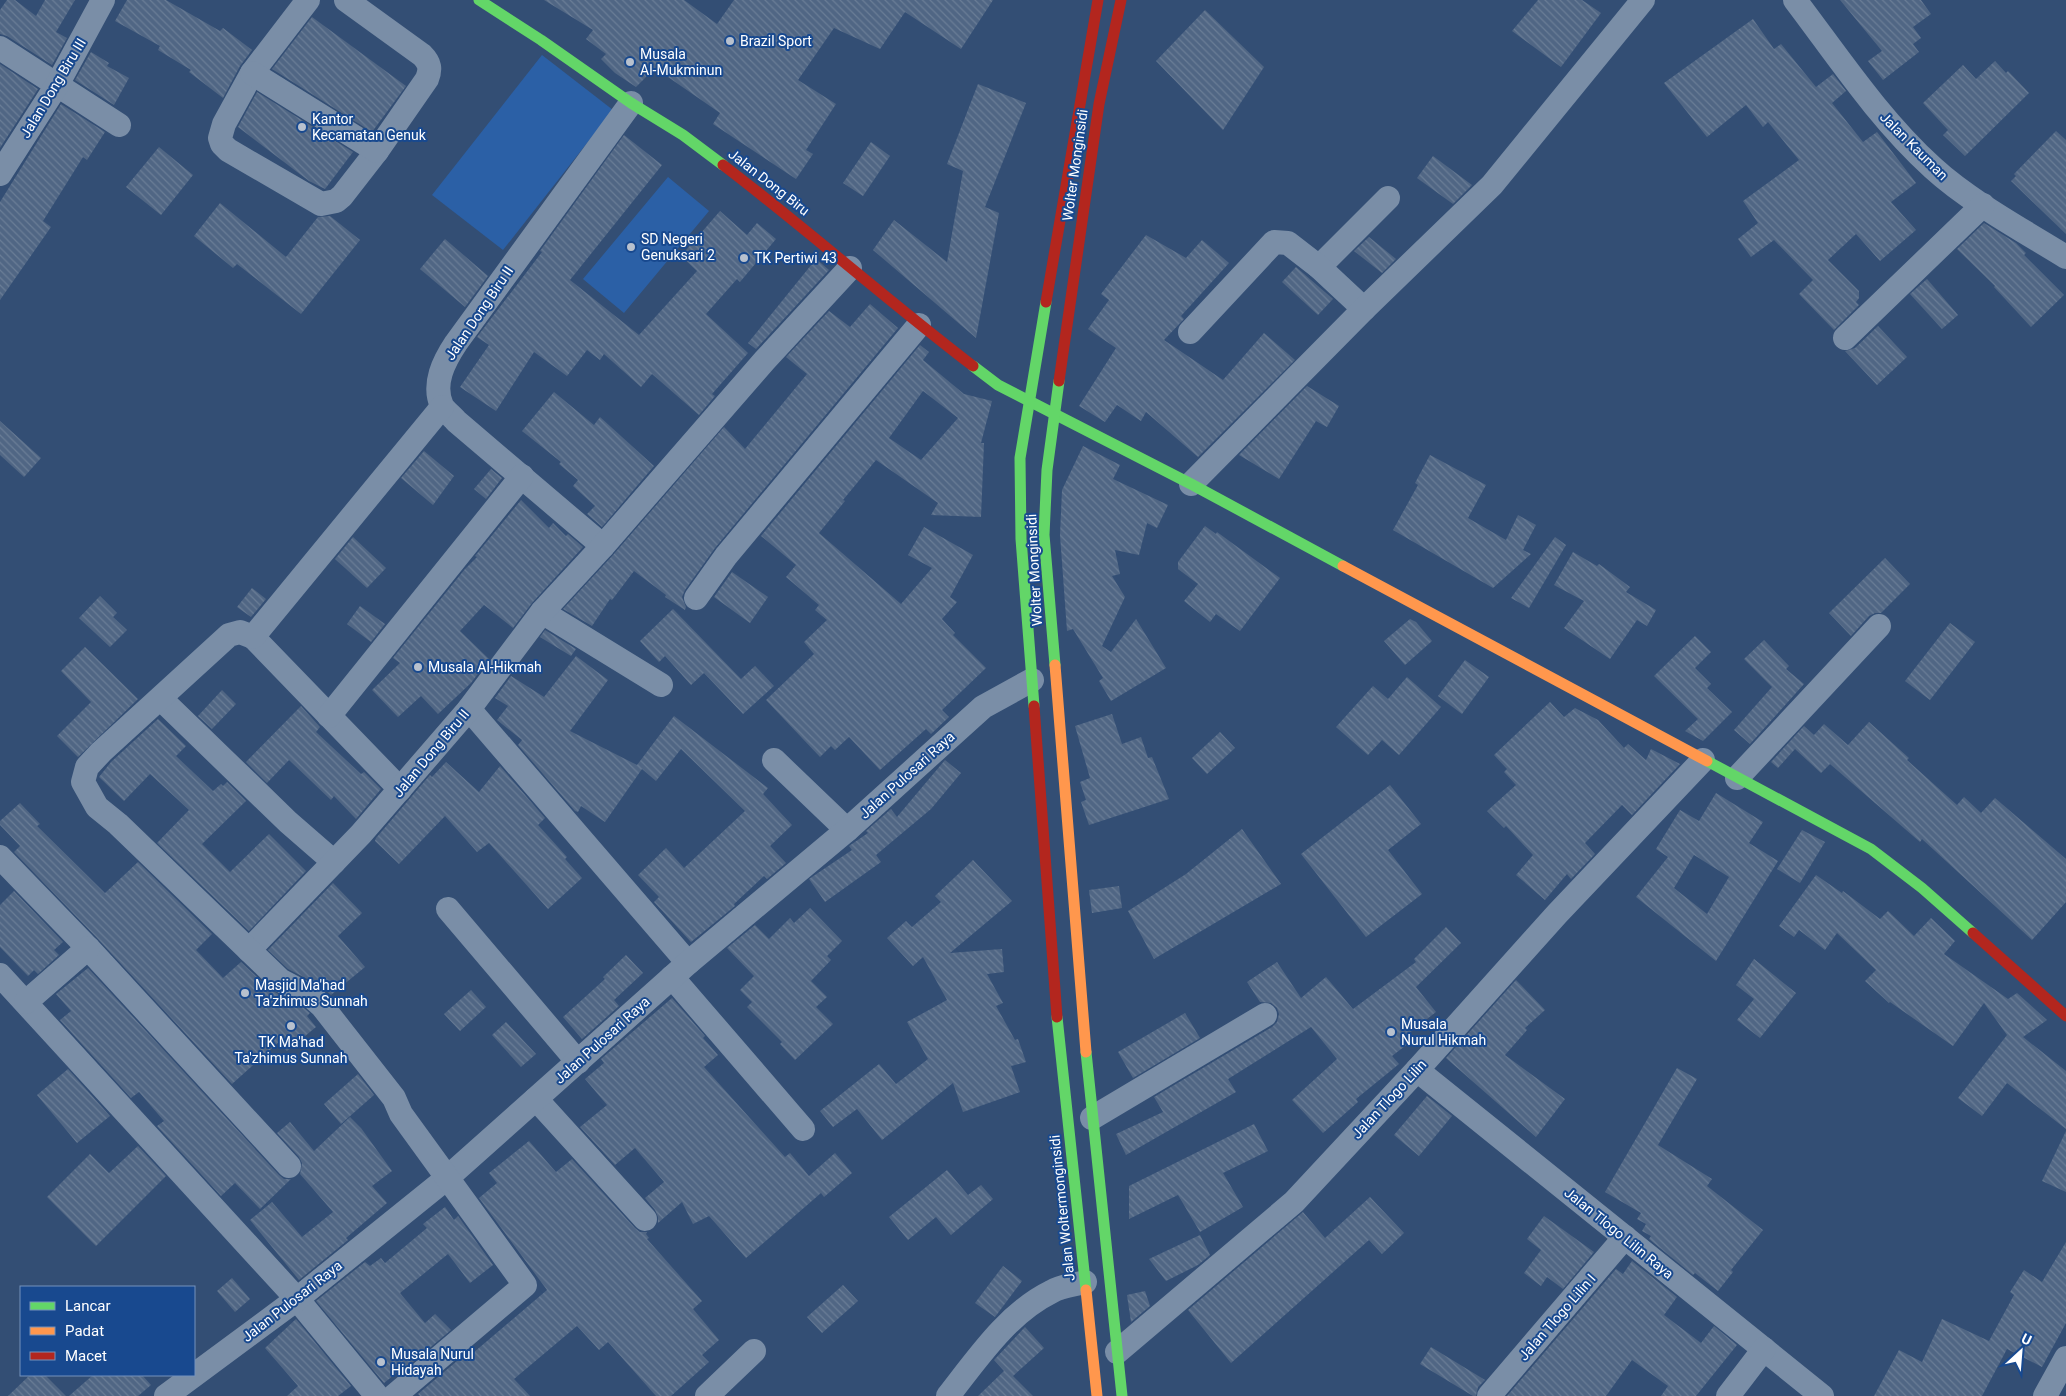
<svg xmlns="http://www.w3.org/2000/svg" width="2066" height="1396" font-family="Roboto,sans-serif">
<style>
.park{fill:#2b60a6}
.building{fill:url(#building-back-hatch);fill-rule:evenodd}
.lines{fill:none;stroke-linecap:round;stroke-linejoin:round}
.street{stroke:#7a8ea7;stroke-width:24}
.fast{stroke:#63d668;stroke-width:11}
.slow{stroke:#ff974d;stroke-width:11}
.jam{stroke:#b3261e;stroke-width:11}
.poi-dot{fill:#b8c1ce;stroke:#18498f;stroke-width:2}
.labels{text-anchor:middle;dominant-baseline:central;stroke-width:4;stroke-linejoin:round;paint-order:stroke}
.poi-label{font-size:14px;fill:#fff;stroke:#18498f;text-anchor:start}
.street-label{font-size:14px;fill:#fff;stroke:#18498f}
</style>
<defs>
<pattern id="building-back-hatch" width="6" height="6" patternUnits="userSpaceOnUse" patternTransform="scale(1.25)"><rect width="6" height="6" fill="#506684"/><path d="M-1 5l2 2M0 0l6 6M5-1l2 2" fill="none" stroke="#6a7d96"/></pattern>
</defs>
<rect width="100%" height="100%" fill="#334e74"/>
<g class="park">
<polygon points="542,55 613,110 503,250 432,195"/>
<polygon points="668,177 709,211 624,313 583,279"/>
</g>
<g class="building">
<polygon points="7,0 15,0 36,16 45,0 75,0 56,32 67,38 52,65 7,36 0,34 0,10"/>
<polygon points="127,0 166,0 220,31 223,28 252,50 240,66 223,98 189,72 191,70 158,50 160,46 115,21"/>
<polygon points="544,0 684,0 717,24 734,0 993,0 961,49 905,12 880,49 834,28 798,80 836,104 806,150 813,154 796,179 713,124 720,113 655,68 636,87 615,73 601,59 606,54 586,39 593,30"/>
<polygon points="1538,0 1582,0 1601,13 1561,67 1512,31"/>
<polygon points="1840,0 1921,0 1931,14 1913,27 1921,38 1913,44 1919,52 1883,80 1868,61 1882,51"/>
<polygon points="1205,10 1264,67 1223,130 1156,61"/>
<polygon points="312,17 406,86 372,132 272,69"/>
<polygon points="1753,19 1774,49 1781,44 1816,87 1833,74 1846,91 1832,103 1863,142 1877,132 1916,183 1891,202 1916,230 1880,261 1856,234 1828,260 1859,291 1859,298 1856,302 1859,305 1834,330 1799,294 1813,280 1774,240 1751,257 1738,239 1758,223 1743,201 1799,160 1768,122 1763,127 1746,105 1707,137 1664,83"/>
<polygon points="91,52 109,63 107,66 129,78 114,105 75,80"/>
<polygon points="1995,61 2006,73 2008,71 2029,93 1965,156 1943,135 1948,130 1923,103 1963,65 1976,79"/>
<polygon points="0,64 38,89 0,148"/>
<polygon points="978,84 1026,103 985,207 999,213 976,338 873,250 894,220 947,262 963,171 947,164"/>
<polygon points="257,92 353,152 325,189 309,181 238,127"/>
<polygon points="61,104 105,132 87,160 83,157 43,221 51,227 0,300 0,202"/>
<polygon points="2056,131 2066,140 2066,234 2011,181 2016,176 2014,174"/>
<polygon points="624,135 662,165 570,280 639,335 697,271 681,256 720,211 747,235 757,223 776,239 740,282 737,279 706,314 748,353 712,394 715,396 699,415 652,374 641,387 604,354 600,360 587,350 567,376 534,352 496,411 460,387 489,345 477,337 542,252 540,251"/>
<polygon points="871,142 890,156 863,196 843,183"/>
<polygon points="159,147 193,175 161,215 126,187"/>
<polygon points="1433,156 1472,185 1453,204 1417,178"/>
<polygon points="220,203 286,257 318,217 330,216 360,240 301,314 237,264 233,268 194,236"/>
<polygon points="1984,223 2016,243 2026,253 2024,255 2064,295 2031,327 1994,287 1995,286 1957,249"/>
<polygon points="1146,235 1186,258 1202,240 1229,263 1181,316 1184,319 1164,340 1223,380 1264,333 1295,360 1198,457 1146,412 1141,421 1117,405 1105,422 1079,406 1116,348 1088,329 1109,300 1101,294"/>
<polygon points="1369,237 1396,259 1382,273 1354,251"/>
<polygon points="445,239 488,276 465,307 420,269"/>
<polygon points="816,259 829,270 756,349 748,343"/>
<polygon points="1296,267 1333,299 1318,315 1282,282"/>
<polygon points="1927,279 1958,315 1942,329 1910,294"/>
<polygon points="870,304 898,328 715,548 685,590 682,597 686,607 685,610 665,597 666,595 634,571 612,600 610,599 592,626 563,609 613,555 724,427 745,449 807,374 786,357 829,311 850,327"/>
<polygon points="1878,326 1907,357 1877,385 1845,351 1855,348"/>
<path d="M920 345 929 352 923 360 964 394 992 401 981 443H984L981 517 931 515 938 503 876 460 843 500 845 501 819 533 901 604 932 568 908 555 924 527 973 555 950 597 957 602 942 619 955 633 953 635 986 668 942 710 949 717 931 734 926 729 880 770 849 737 835 750 831 746 820 757 766 700 814 654 804 642 827 620 815 610 819 605 786 577 796 565 761 536ZM923 391 958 418 921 460 889 438Z"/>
<polygon points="1307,386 1339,406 1327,427 1316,421 1279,479 1239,455"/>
<polygon points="554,392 594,425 600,417 654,466 602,527 587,514 595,506 573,486 578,480 559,464 561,462 522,431"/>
<polygon points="0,421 41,458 24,477 0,455"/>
<polygon points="1083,446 1120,465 1113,479 1168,505 1157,528 1147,523 1139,555 1115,550 1120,574 1112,576 1125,597 1102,646 1111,652 1136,619 1166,668 1111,701 1099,681 1103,678 1073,629 1067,631 1060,535 1062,490"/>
<polygon points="424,451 454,476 433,505 401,478"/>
<polygon points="1430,455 1486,485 1468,518 1506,540 1518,515 1536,525 1523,550 1531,554 1493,588 1393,530 1418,485 1415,483"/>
<polygon points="491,469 502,478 486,499 474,489"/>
<polygon points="521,500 549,528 553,523 566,536 568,534 583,547 532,603 513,628 484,605 460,631 489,659 471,683 438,714 421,696 398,717 372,690 400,663 393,658 465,569 477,557 475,556"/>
<polygon points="1205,526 1216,534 1217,532 1280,578 1240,631 1216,614 1210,622 1184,601 1198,584 1178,569 1178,562"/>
<polygon points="353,537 386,568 367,588 335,559"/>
<polygon points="1555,537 1566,545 1529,608 1511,598"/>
<polygon points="1573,552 1597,566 1599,564 1630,587 1626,592 1656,610 1647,626 1637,620 1610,659 1564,628 1584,601 1554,585"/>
<polygon points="1885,558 1910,584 1881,613 1875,613 1869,616 1851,636 1829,613"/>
<polygon points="732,572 768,597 750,623 714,597"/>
<polygon points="252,588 266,599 251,617 237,607"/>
<polygon points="100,596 117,613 113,617 127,630 110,647 79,618"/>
<polygon points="360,606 385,624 371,642 347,624"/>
<polygon points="673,609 741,679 755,666 774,686 743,714 704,673 691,685 665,656 659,662 640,641"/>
<polygon points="1410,619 1416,622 1432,641 1405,665 1384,641"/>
<polygon points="1950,623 1975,642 1930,700 1905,681"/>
<polygon points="545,630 576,649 571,656 540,637"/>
<polygon points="1695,636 1711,652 1695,668 1711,684 1707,688 1732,712 1703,741 1685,731 1698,719 1654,676"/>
<polygon points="1764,640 1789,666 1786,669 1804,684 1750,744 1734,730 1772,687 1744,659"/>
<polygon points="85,647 138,699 78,757 57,736 91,702 61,671"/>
<polygon points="576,656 608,680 570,731 637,765 674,716 768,788 763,794 792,825 770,846 786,863 767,879 764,876 734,904 735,906 691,942 654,902 659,897 638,875 666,848 684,868 745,811 681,749 656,781 642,769 605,822 581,806 578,812 575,811 518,745 522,740 497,720 508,706 495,698 511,676 544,697"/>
<polygon points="1465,660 1489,677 1462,714 1438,696"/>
<polygon points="1407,677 1441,707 1399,755 1382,740 1368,755 1336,727 1373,686 1388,699"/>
<polygon points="222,690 236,704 212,729 198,716"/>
<polygon points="1550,702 1564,717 1575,708 1598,720 1624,748 1628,744 1646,760 1651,749 1680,764 1632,815 1622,805 1585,843 1595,854 1571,879 1567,874 1545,900 1516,875 1533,855 1506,826 1504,828 1487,811 1516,785 1504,772 1507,769 1494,755"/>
<polygon points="301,706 320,727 316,732 361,774 364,772 381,789 356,819 334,796 331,800 289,760 267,783 246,762"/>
<polygon points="1112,714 1122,744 1141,737 1148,758 1152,757 1169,799 1089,825 1081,802 1086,800 1080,782 1090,778 1075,726"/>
<polygon points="158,719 186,746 176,756 213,791 221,784 223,786 227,782 246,801 202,844 230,872 269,834 306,871 249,931 157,843 189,810 150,774 124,801 99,777 111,762"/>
<polygon points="1869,722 1909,758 1907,760 1957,805 1964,797 1981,813 1995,798 2066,859 2066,902 2032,940 1922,839 1920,842 1830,764 1821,773 1795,749 1778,768 1771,762 1804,726 1814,735 1824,724 1848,745"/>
<polygon points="1220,732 1235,748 1207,774 1192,758"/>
<polygon points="945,760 961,773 931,809 876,855 881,862 825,902 809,879 852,850 849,846 868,833 866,831 891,809 897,817"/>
<polygon points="446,762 479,792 500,766 545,818 538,825 567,857 565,859 582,878 548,909 489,843 477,852 445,816 399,864 375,841 376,838 430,775 432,777"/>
<polygon points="1390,785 1421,824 1388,850 1422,894 1366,937 1301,854"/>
<path d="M1716 793 1763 822 1749 843 1778 861 1716 961 1636 897 1668 857 1656 849 1680 810 1699 821ZM1694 855 1729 877 1707 914 1674 888Z"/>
<polygon points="20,803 40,824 37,826 105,893 138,862 212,934 196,950 223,978 241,962 271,990 304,1008 310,1013 307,1016 316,1027 287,1051 279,1042 232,1084 98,939 14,852 20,846 0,825 0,821"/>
<polygon points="1242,829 1281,884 1154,959 1128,911 1186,874"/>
<polygon points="1802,830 1825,842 1800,883 1777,869"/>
<polygon points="973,860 1012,901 950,953 1002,949 1004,972 987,974 1003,1003 996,1006 1015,1040 1018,1039 1026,1062 1011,1066 1020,1092 963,1112 953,1083 882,1140 857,1109 833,1127 820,1111 879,1064 896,1084 928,1059 907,1022 947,1000 923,957 913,966 887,938 906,921 912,927 941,902 935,896"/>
<polygon points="1816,875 1842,893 1843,891 1880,919 1888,911 1914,936 1931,918 1955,941 1944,954 2008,999 2017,993 2047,1020 2023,1037 2066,1071 2066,1129 2007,1083 1982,1116 1958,1098 2007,1035 1984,1003 1953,1046 1890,1002 1889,1003 1865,981 1876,970 1837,933 1825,950 1799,930 1794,937 1779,926"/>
<polygon points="333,883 362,913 338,936 365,967 331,995 319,985 288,969 268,950"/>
<polygon points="1119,886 1122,908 1092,913 1089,890"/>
<polygon points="14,891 63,942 54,950 59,955 38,974 34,970 28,976 0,947 0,905"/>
<polygon points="810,908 842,941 827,956 831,960 811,981 827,997 816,1007 833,1024 795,1060 780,1044 782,1042 747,1007 752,1002 740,990 754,976 727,948 755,925 769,939 790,918 794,923"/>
<polygon points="1446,927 1461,943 1416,987 1436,1012 1408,1034 1413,1040 1392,1056 1399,1064 1356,1099 1358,1102 1323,1133 1292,1100 1337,1059 1311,1027 1228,1079 1236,1092 1126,1155 1116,1134 1163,1112 1154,1097 1272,1027 1277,1022 1279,1014 1277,1008 1271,1003 1260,1002 1247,982 1277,962 1301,998 1326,977 1353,1009 1416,962 1414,959"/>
<polygon points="626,955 643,973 614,1000 619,1006 582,1039 563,1017 605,979 603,977"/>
<polygon points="1754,959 1796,993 1760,1038 1737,1020 1754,999 1736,985"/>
<polygon points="88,968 279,1175 284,1179 291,1179 260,1209 235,1183 221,1196 157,1126 164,1121 139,1092 131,1098 60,1020 71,1011 56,994"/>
<polygon points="1516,980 1545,1010 1525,1028 1527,1030 1505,1055 1565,1099 1536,1137 1446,1058"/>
<polygon points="471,990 486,1007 460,1031 444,1014"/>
<polygon points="672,998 705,1036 703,1038 718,1055 704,1067 785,1157 790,1153 809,1176 835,1153 852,1173 824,1197 821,1193 746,1258 709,1216 693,1224 682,1202 658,1223 658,1217 655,1210 645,1198 664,1182 635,1148 615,1165 580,1127 607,1105 585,1079 604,1063 601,1059"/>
<polygon points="1185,1013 1200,1038 1133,1078 1118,1052"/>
<polygon points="506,1022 536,1054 521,1067 492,1035"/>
<polygon points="1677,1068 1697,1079 1658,1145 1712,1179 1707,1186 1763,1230 1731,1270 1733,1272 1718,1291 1695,1273 1693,1275 1649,1239 1651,1236 1642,1231 1646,1224 1637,1219 1641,1213 1605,1192"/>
<polygon points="68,1069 110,1116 77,1143 37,1095"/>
<polygon points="358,1074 374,1095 341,1124 324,1104"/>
<polygon points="1427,1096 1452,1116 1419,1156 1394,1135"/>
<polygon points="350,1117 361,1128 392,1171 372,1186 387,1203 346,1238 348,1240 299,1280 250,1220 272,1202 302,1237 333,1212 300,1174 302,1163 299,1157 277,1133 290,1122 314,1151"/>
<polygon points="1254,1124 1268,1151 1223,1173 1243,1207 1200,1232 1178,1195 1129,1219 1129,1186"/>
<polygon points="2066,1131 2066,1192 2042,1181"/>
<polygon points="529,1141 556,1172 572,1159 635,1228 640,1232 647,1232 646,1234 649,1238 647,1239 702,1301 693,1309 719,1340 702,1355 709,1362 671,1396 656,1396 608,1342 599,1350 577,1326 514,1379 530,1396 420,1396 418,1394 470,1350 473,1353 547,1290 479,1198 497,1183 489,1173"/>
<polygon points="138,1146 166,1176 96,1246 47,1197 90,1154 109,1173"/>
<polygon points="947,1170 968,1195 981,1185 993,1199 951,1235 936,1217 908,1240 889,1217"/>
<polygon points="1370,1197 1404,1233 1382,1254 1369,1240 1231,1363 1188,1310 1303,1212 1325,1238"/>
<polygon points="445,1207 454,1220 458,1216 493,1265 470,1283 448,1254 400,1293 425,1323 435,1314 451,1330 400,1373 399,1371 384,1383 316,1301 365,1262 370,1266 381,1258 385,1263 427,1228 423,1224"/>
<polygon points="1544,1216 1594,1252 1563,1289 1547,1277 1541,1286 1524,1273 1541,1250 1527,1239"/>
<polygon points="1200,1235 1210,1255 1198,1265 1166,1281 1149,1259"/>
<polygon points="2066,1242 2066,1323 2042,1367 2007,1349 1982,1396 1874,1396 1899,1350 1922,1362 1942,1319 1989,1341 2014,1295 2010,1292 2024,1270 2042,1282"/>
<polygon points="1632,1261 1677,1297 1664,1315 1701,1343 1714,1326 1737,1345 1696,1396 1661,1396 1668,1386 1632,1360 1606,1396 1507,1396 1616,1269 1623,1274"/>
<polygon points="1003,1266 1022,1281 995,1317 975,1303"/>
<polygon points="232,1278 250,1299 235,1312 217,1291"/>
<polygon points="843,1285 858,1301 822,1333 807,1317"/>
<polygon points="1145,1291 1150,1306 1131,1322 1127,1295"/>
<polygon points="296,1319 351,1386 338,1396 287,1396 298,1386 265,1348"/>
<polygon points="1025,1327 1044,1348 1013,1376 1033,1396 978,1396 1004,1371 994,1360"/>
<polygon points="1431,1347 1485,1380 1478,1387 1476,1396 1473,1396 1420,1364"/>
<polygon points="30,1375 45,1375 66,1396 8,1396"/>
<polygon points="93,1375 142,1375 151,1385 138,1396 69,1396"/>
</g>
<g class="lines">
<g class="street">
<path d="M308 0 252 73 224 124 220 138 222 144 228 150 321 204 336 201 342 196 377 151 427 79C431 69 430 63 422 55L346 0"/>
<path d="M1795 0C1839 58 1879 119 1933 168 1969 201 2024 231 2066 257"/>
<polyline points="0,48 119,125"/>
<polyline points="252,73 377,151"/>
<polyline points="0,174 57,85 103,0"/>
<polyline points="1319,267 1388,198"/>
<polyline points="1190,332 1274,242 1288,243 1319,267 1364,309"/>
<polyline points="1845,338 1983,205"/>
<polyline points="1191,484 1364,309 1492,185 1643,0"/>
<path d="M603 546 456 421C452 416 445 411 442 406 432 384 444 361 456 343L631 103"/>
<polyline points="696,598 726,556 919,325"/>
<polyline points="542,612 661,685"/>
<polyline points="253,637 400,789"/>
<polyline points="161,699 288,822 334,862"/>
<polyline points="469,709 688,963"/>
<polyline points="329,716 522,476"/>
<polyline points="774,760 847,830"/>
<polyline points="1737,778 1879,626"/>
<polyline points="0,857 88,948 289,1166"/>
<polyline points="448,909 578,1062"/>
<polyline points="249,950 361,834 469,709 542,612 603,546 765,360 850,268"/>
<polyline points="0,975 297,1299 377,1396"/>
<polyline points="672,977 803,1129"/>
<polyline points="26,1002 88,948"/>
<polyline points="1417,1070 1822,1396"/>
<polyline points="536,1099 645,1219"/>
<polyline points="1092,1118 1265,1015"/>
<polyline points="1117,1352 1294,1202 1417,1070 1557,914 1703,760"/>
<polyline points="166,1396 297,1299 447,1178 688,963 847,830 983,707 1032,680"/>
<polyline points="394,1396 525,1285 401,1114 394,1098 322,1006 312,997 280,980 118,824 97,807 83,782 87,767 101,752 229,635 240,632 253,637 442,407"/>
<polyline points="707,1396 754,1351"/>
<path d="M948 1396C977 1359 1008 1313 1051 1292 1061 1286 1074 1285 1085 1282"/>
<polyline points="1489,1396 1625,1237"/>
<polyline points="1728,1396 1764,1349"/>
<polyline points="2045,1396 2066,1358"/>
</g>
<g class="fast">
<polyline points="479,0 541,40 631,103 683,135 723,165"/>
<polyline points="973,366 998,385 1191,484 1343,566"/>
<polyline points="1055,665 1044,535 1047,470 1059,381"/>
<polyline points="1034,706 1021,539 1020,458 1046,302"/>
<polyline points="1707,761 1871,849 1922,888 1973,933"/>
<polyline points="1057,1017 1086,1290"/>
<polyline points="1086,1052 1122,1396"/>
</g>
<g class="slow">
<polyline points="1343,566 1707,761"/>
<polyline points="1055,665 1086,1052"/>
<polyline points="1086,1290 1097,1396"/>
</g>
<g class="jam">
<path d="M723 165C808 230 888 301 973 366"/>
<polyline points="1046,302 1098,0"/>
<polyline points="1059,381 1099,104 1121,0"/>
<polyline points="1034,706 1057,1017"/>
<polyline points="1973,933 2066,1016"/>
</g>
</g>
<g class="poi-dot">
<circle cx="730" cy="41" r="5"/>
<circle cx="630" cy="62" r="5"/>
<circle cx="302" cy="127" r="5"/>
<circle cx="631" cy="247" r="5"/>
<circle cx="744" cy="258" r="5"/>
<circle cx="418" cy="667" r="5"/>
<circle cx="245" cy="993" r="5"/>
<circle cx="291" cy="1026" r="5"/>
<circle cx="1391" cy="1032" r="5"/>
<circle cx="381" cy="1362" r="5"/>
</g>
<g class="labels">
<g class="poi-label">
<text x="740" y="41">Brazil Sport</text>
<text x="640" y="54">Musala<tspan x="640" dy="16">Al-Mukminun</tspan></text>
<text x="312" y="119">Kantor<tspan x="312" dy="16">Kecamatan Genuk</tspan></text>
<text x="641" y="239">SD Negeri<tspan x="641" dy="16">Genuksari 2</tspan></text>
<text x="754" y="258">TK Pertiwi 43</text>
<text x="428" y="667">Musala Al-Hikmah</text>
<text x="255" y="985">Masjid Ma'had<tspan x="255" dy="16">Ta'zhimus Sunnah</tspan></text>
<text x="1401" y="1024">Musala<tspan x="1401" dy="16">Nurul Hikmah</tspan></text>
<text x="291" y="1042" text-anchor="middle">TK Ma'had<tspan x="291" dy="16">Ta'zhimus Sunnah</tspan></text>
<text x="391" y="1354">Musala Nurul<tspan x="391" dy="16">Hidayah</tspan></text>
</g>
<g class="street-label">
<text transform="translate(53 88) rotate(-59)">Jalan Dong Biru III</text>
<text transform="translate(1914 146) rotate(45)">Jalan Kauman</text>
<text transform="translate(1075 165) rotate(-82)">Wolter Monginsidi</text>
<text transform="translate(769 182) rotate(38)">Jalan Dong Biru</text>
<text transform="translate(479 313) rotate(-56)">Jalan Dong Biru II</text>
<text transform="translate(1034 570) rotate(-93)">Wolter Monginsidi</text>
<text transform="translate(431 753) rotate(-50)">Jalan Dong Biru II</text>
<text transform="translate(907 775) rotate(-42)">Jalan Pulosari Raya</text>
<text transform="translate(602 1040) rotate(-42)">Jalan Pulosari Raya</text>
<text transform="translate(1389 1099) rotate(-47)">Jalan Tlogo Lilin</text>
<text transform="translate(1062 1208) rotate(-96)">Jalan Woltermonginsidi</text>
<text transform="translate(1619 1233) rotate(39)">Jalan Tlogo Lilin Raya</text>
<text transform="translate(292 1301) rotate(-38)">Jalan Pulosari Raya</text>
<text transform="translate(1557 1317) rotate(-49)">Jalan Tlogo Lilin I</text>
</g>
</g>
<rect x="20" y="1286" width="175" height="90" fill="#18498f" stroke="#7492bc"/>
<rect x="30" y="1302" width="25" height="8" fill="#63d668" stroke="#7492bc"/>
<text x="65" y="1311" font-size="15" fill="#ffffff">Lancar</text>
<rect x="30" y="1327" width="25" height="8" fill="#ff974d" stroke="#7492bc"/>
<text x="65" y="1336" font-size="15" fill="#ffffff">Padat</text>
<rect x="30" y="1352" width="25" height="8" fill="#b3261e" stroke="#7492bc"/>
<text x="65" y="1361" font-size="15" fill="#ffffff">Macet</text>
<g transform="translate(2021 1351) rotate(26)" stroke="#18498f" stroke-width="4" paint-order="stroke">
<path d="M0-4L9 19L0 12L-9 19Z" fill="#ffffff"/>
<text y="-8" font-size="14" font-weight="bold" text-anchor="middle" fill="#ffffff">U</text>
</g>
</svg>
